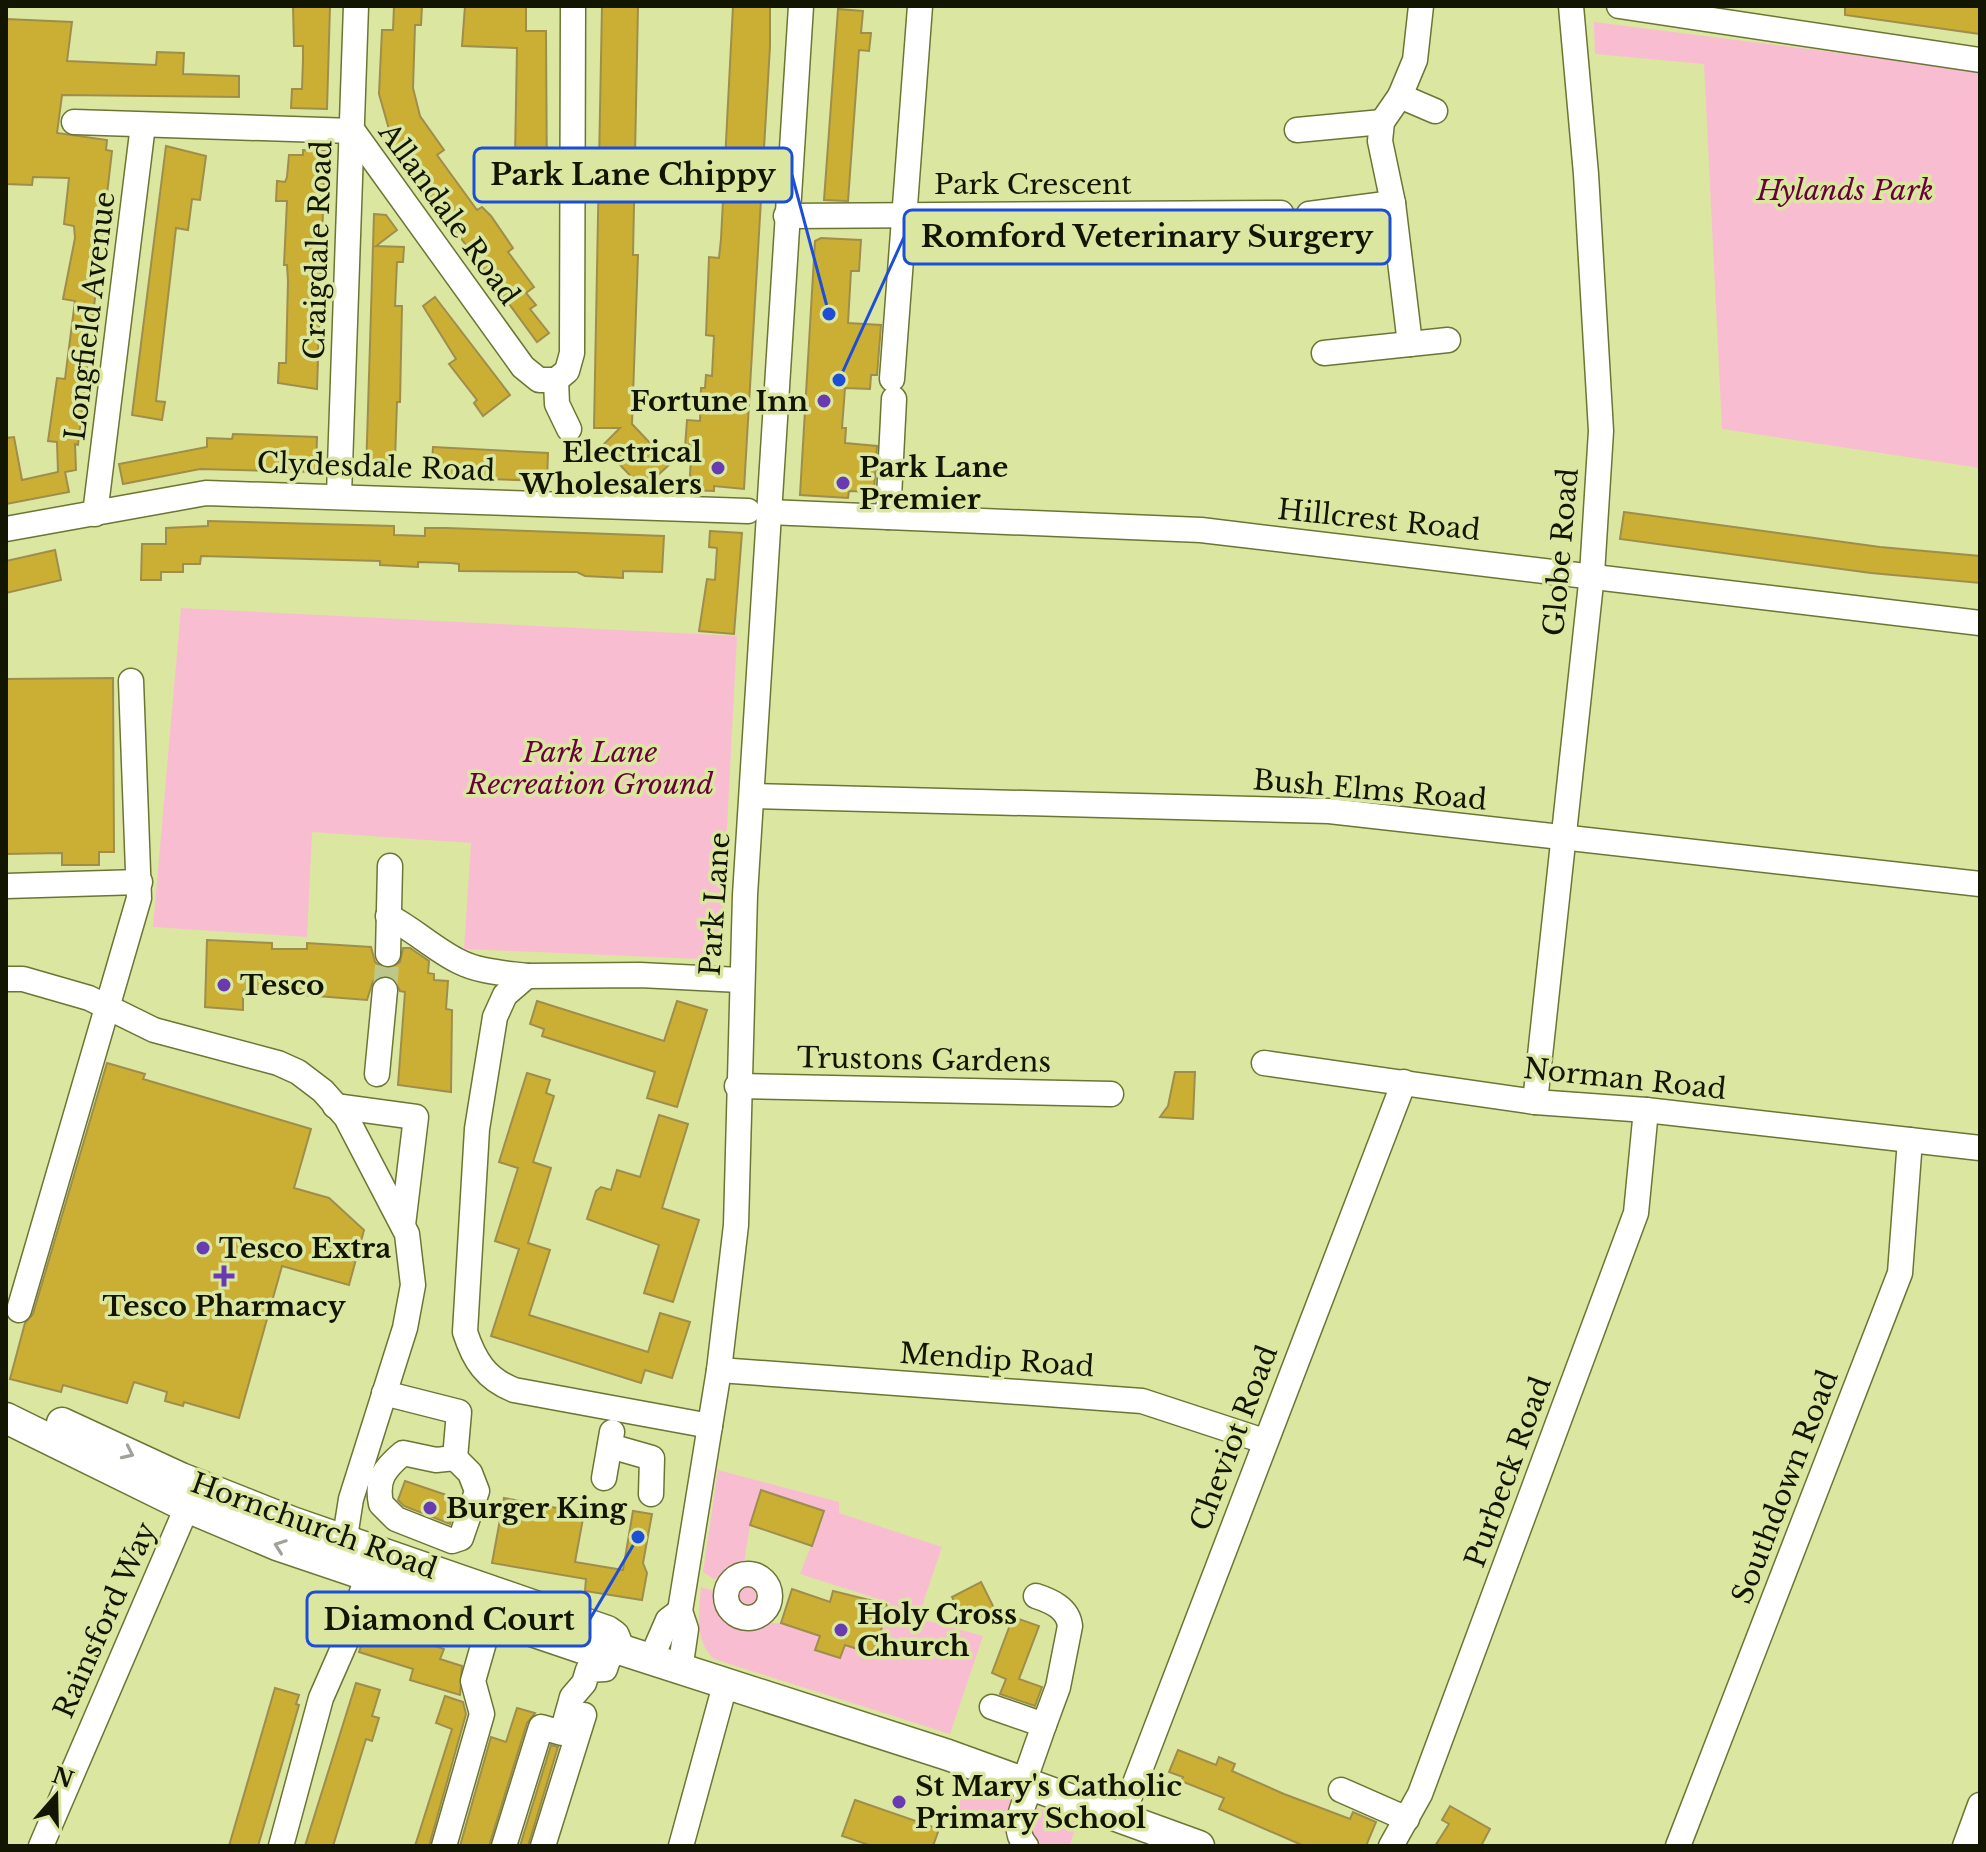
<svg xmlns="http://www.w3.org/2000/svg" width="1986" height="1852" font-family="'Libre Baskerville',serif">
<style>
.green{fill:#f9bdd2}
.building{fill:#cbaf35;stroke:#9f8e4b;stroke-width:2}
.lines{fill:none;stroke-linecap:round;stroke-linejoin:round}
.minor-tunnel{stroke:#bdc789;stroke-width:24;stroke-dasharray:24 12;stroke-linecap:butt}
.minor-casing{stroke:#6c7533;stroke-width:27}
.major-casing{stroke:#6c7533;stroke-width:33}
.minor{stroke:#fff;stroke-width:24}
.major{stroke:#fff;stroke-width:30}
.oneway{stroke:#a0a199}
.poi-dot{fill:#683bb3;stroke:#dbe6a1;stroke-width:3}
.labels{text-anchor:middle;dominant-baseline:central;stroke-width:7;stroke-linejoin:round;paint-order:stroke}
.street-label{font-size:28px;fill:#121500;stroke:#dbe6a1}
.park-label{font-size:28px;font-style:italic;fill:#660239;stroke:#dbe6a1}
.poi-label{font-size:28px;font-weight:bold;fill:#121500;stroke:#dbe6a1;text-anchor:start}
.leader{fill:none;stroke:#1d4ed8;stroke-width:3}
.callout-dot{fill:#1d4ed8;stroke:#dbe6a1;stroke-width:3}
.callout{fill:#dbe6a1;stroke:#1d4ed8;stroke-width:3}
.callout-label{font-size:30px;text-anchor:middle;font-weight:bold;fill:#121500}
</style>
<rect width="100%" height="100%" fill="#dbe6a1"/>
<g class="green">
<polygon points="1594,22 1980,71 1980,468 1722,429 1704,64 1595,54"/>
<polygon points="181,608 737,636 721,942 709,957 700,959 464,949 471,843 312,832 307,937 153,927"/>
<path d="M718 1470 839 1502V1513L942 1547 918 1618 983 1636 950 1734 714 1659C694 1641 699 1612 701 1587L721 1593C731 1643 751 1618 783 1624 796 1627 808 1632 820 1636L816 1650 840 1658 845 1645 873 1654 888 1609 885 1608 891 1603 800 1574 824 1512 762 1490 750 1525 744 1563 730 1575 714 1579 703 1572Z"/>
<circle cx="748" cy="1596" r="14"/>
<polygon points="963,1783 1016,1801 1005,1833 986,1825 957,1822"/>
<polygon points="1032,1806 1078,1821 1070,1844 1037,1846 1028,1838"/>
</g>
<g class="building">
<polygon points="293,6 330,6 327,109 291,108 292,89 302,89 303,60 303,46 294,46"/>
<polygon points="394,6 422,6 421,25 415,25 413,88 420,116 444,150 437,155 477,210 482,207 491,216 513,248 508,252 534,287 526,293 536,305 530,309 549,333 537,342 394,147 379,94 382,30 393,30"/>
<polygon points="465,6 526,6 526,31 546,31 547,197 531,196 531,189 520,189 521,158 515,158 517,48 462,46"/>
<polygon points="602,6 638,6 633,255 638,255 632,424 670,464 643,489 602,446 620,428 594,428"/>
<polygon points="733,6 770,6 770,46 744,489 714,486 714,491 689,490 692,442 685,448 687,420 700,421 701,388 705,388 706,375 712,376 714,336 706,335 709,257 719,258 721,239"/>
<polygon points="1845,6 1980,6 1980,34 1845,15"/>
<polygon points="838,9 863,11 861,33 871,33 869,51 859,50 848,201 824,200"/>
<polygon points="6,19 72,22 67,61 156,65 157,52 184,53 183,74 239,76 239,97 62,95 57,133 107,140 106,150 112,151 78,445 75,444 76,470 65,472 69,492 6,504 6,438 14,437 22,480 58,472 57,442 48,441 57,378 65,379 75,301 63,299 75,238 74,226 64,224 69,178 33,177 32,185 6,184"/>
<polygon points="166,146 206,156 200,200 192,199 188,230 176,228 156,401 165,402 162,420 132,415"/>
<polygon points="303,150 325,151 317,389 278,383 279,363 286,363 288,281 287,265 284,265 287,201 276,201 277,181 285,182 287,177 289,155 303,155"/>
<polygon points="374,214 386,215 397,230 376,246 404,247 403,262 397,262 395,306 402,306 400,402 397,402 395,460 389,459 389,474 366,473"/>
<polygon points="821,238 861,240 859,271 851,271 848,323 881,325 877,375 871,375 870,389 845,388 842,428 846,428 845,443 877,446 874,492 849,491 848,498 800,495 815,241"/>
<polygon points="435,297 510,395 483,416 474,403 477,400 449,364 456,359 423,306"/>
<polygon points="233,434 317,437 316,472 200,469 123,484 119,464 207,447 207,438 232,439"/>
<polygon points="433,447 548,453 547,481 431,477"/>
<polygon points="1624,512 1880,547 1980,556 1980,583 1871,573 1620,539"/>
<polygon points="208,521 394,526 394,535 425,536 425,528 446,528 664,536 662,572 623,571 623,578 585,576 577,572 459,571 459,564 451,563 418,562 418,567 380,565 380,561 201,556 200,564 183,564 183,572 161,572 161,580 141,580 142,544 166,544 166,528 208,526"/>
<polygon points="710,531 742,533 734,634 699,631 707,579 715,580 717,548 709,547"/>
<polygon points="55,550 61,580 6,593 6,561"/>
<polygon points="113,678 114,852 99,852 99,865 62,865 62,853 6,854 6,679"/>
<polygon points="207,940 272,943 272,949 307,949 307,943 371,947 375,962 387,969 400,962 403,948 410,948 429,961 428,973 434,974 434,980 448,981 446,1009 452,1010 451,1092 398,1085 405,992 400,991 393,977 380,976 373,981 367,1000 304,995 304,989 271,989 271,993 243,991 243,1010 205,1007"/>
<polygon points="537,1001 664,1041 677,1001 707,1010 677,1107 647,1098 655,1072 542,1036 544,1029 530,1024"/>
<polygon points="107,1063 145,1074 143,1079 311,1129 294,1188 329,1198 364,1230 349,1285 282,1266 239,1418 184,1402 183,1406 165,1401 167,1392 134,1382 127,1403 63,1385 61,1392 10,1379 25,1323 33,1314"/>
<polygon points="1175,1072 1195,1072 1193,1119 1160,1117 1168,1106"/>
<polygon points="527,1073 550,1080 546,1093 554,1096 533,1162 551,1168 528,1243 550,1250 529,1315 648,1352 660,1313 690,1322 672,1378 645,1370 641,1383 491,1336 519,1249 495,1241 518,1168 499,1162"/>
<polygon points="659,1115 688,1124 662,1208 699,1220 673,1302 644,1293 659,1245 587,1219 596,1191 601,1187 611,1190 617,1170 640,1177"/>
<polygon points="405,1481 458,1499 450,1524 404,1506 398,1500"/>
<polygon points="761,1490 824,1511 812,1546 750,1525"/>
<polygon points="504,1498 584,1513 575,1562 623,1570 633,1511 652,1514 643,1563 647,1573 642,1600 585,1591 586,1579 492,1563"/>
<polygon points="981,1582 995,1610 966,1625 952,1597"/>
<polygon points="792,1589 830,1602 833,1591 886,1604 888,1609 873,1654 845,1645 840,1658 815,1650 820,1636 781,1623"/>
<polygon points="1013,1617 1039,1626 1019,1679 1042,1687 1035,1706 1000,1694 1006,1679 992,1673"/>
<polygon points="396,1633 444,1649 440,1659 462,1666 460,1695 410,1680 413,1669 359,1652 364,1636 393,1645"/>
<polygon points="356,1683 380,1690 372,1716 379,1718 372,1741 366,1739 333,1846 305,1846"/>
<polygon points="275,1688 299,1695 296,1704 299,1705 273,1795 258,1846 229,1846"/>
<polygon points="445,1696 463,1702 466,1714 429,1846 415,1846 452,1729 436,1723"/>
<polygon points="517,1708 535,1713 527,1723 489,1846 460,1846 491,1737 506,1742"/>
<polygon points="551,1745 558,1747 528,1846 520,1846"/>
<polygon points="1178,1750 1216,1765 1219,1757 1235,1764 1232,1771 1284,1794 1350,1819 1353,1812 1376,1822 1366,1846 1304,1846 1219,1809 1224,1798 1181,1781 1183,1777 1169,1772"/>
<polygon points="855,1800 939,1829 933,1846 872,1846 842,1836"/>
<polygon points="1450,1806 1490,1829 1481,1846 1435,1846 1449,1824 1442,1820"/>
</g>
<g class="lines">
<polyline class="minor-tunnel" points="385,990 388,954"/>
<defs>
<g id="minor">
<polyline points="1619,6 1980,60"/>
<polyline points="1400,96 1435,111"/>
<polyline points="74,122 353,131 523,367 539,380 556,380"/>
<polyline points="1297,130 1382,122"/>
<polyline points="1309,214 1393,203"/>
<polyline points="786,216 1281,213"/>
<polyline points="1410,344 1393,203 1380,141 1382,122 1400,96 1415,60 1421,6"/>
<polyline points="1324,353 1448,340"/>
<polyline points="892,379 920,6"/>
<polyline points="556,380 567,371 572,353 573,6"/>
<polyline points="556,380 557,404 569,429"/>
<polyline points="339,495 356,6"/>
<polyline points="768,512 1201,530 1980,623"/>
<polyline points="95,514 143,125"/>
<polyline points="888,517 894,399"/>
<polyline points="6,529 206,493 748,511"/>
<polyline points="753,796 1329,811 1980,884"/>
<polyline points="6,886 140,882"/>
<path d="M388 916C413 929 434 949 458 961 479 972 504 973 527 976"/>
<polyline points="388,954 390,866"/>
<polyline points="6,979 23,979 89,998 154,1030 278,1063 298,1072 323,1091 346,1117 407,1234 413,1285 405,1328 351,1499 342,1556"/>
<polyline points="1264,1063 1535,1102 1646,1110 1980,1148"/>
<polyline points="377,1074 385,990"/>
<polyline points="737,1086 1111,1094"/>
<polyline points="1535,1102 1592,574 1601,431 1586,174 1571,6"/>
<polyline points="335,1106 416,1117 403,1225"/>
<polyline points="19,1310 139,898 131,681"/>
<polyline points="719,1370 1142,1401 1264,1441"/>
<polyline points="384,1393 459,1412 455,1458"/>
<path d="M710 1426 514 1390C486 1379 474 1360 465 1332L477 1129 495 1017 505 995 527 976 640 975 740 980"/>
<polyline points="610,1446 652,1458 651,1494"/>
<path d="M403 1453 436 1460 455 1458 470 1473 477 1491 461 1538 452 1541 396 1519 381 1504C376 1479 384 1469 403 1453Z"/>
<polyline points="604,1478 612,1432"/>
<circle cx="748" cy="1596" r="22"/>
<path d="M1036 1596C1051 1601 1068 1608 1070 1626L1058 1687 1044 1725"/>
<polyline points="651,1659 668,1620 680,1611"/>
<polyline points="680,1670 686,1629 680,1611 719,1370 736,1225 745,895 801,6"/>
<polyline points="992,1707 1044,1725 1024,1782"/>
<polyline points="1341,1790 1407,1819"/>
<polyline points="1122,1817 1404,1082"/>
<polyline points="41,1846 187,1507"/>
<polyline points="281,1846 321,1698 350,1632 367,1575"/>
<polyline points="444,1846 482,1714 473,1681 491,1618"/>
<polyline points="504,1846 541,1727 562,1733 572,1697 584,1683 588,1670 605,1669 610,1654"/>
<polyline points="543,1846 584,1715"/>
<polyline points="681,1846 725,1685"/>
<path d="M1026 1846C1010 1828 1024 1805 1031 1785"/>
<polyline points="1391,1846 1420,1794 1636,1213 1646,1110"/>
<polyline points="1678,1846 1900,1273 1910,1140"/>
<polyline points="1965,1846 1980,1805"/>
</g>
<g id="major">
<polyline points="6,1418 187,1507 277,1545 594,1652 605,1655 619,1649 948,1755 1199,1846"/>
<polyline points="62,1423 181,1478 292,1522 607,1631 614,1636 619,1649"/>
</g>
</defs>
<use href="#minor" class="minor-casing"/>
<use href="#major" class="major-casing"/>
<use href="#minor" class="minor"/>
<use href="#major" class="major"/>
</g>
<defs><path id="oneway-chevron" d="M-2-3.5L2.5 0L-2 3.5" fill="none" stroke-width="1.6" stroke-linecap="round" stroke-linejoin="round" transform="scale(2)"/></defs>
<g class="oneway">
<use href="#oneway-chevron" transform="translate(128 1453) rotate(25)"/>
<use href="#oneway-chevron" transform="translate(280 1546) rotate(-160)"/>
</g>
<g class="poi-dot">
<circle cx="824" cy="401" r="8"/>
<circle cx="718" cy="468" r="8"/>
<circle cx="843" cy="483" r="8"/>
<circle cx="224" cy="985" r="8"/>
<circle cx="203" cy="1248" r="8"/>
<path d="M220 1264h8v8h8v8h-8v8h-8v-8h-8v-8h8z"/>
<circle cx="430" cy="1508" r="8"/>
<circle cx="841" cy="1630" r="8"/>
<circle cx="899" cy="1802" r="8"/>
</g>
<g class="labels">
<g class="street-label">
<text x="1033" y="184">Park Crescent</text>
<text transform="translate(449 214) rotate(54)">Allandale Road</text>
<text transform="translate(318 250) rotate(-88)">Craigdale Road</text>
<text transform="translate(90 316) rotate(-83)">Longfield Avenue</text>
<text transform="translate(376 467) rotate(2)">Clydesdale Road</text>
<text transform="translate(1379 520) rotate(6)">Hillcrest Road</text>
<text transform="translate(1561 552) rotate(-85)">Globe Road</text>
<text transform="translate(1370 790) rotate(5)">Bush Elms Road</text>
<text transform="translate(715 904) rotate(-86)">Park Lane</text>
<text transform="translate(924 1060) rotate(1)">Trustons Gardens</text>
<text transform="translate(1625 1079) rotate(6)">Norman Road</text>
<text transform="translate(997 1360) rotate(4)">Mendip Road</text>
<text transform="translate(1234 1438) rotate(-69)">Cheviot Road</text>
<text transform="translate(1508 1472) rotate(-70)">Purbeck Road</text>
<text transform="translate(1785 1487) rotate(-69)">Southdown Road</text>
<text transform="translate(314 1526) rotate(20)">Hornchurch Road</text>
<text transform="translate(105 1620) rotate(-66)">Rainsford Way</text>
</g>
<g class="park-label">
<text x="1845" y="190">Hylands Park</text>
<text x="590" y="752">Park Lane<tspan x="590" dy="32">Recreation Ground</tspan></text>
</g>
<g class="poi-label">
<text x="808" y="401" text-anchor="end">Fortune Inn</text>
<text x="702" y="452" text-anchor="end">Electrical<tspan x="702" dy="32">Wholesalers</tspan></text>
<text x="859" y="467">Park Lane<tspan x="859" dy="32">Premier</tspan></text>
<text x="240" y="985">Tesco</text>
<text x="219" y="1248">Tesco Extra</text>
<text x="224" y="1306" text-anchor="middle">Tesco Pharmacy</text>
<text x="446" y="1508">Burger King</text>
<text x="857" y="1614">Holy Cross<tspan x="857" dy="32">Church</tspan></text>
<text x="915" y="1786">St Mary's Catholic<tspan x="915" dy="32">Primary School</tspan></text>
</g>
</g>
<path class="leader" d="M829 314L792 175M839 380L904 237M638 1537L590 1619"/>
<g class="callout-dot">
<circle cx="829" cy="314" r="8"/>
<circle cx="839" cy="380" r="8"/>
<circle cx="638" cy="1537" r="8"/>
</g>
<g class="callout">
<rect x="474" y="148" width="318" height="54" rx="8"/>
<rect x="904" y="210" width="486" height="54" rx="8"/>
<rect x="307" y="1592" width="283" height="54" rx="8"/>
</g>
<g class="callout-label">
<text x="633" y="185">Park Lane Chippy</text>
<text x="1147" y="247">Romford Veterinary Surgery</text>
<text x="449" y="1630">Diamond Court</text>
</g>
<rect width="1986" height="1852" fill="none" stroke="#121500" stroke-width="16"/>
<g transform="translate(56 1796) rotate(20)" stroke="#dbe6a1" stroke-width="6" paint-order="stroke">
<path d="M0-6L14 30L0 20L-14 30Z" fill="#121500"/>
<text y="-12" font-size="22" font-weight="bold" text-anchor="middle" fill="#121500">N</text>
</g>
</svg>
